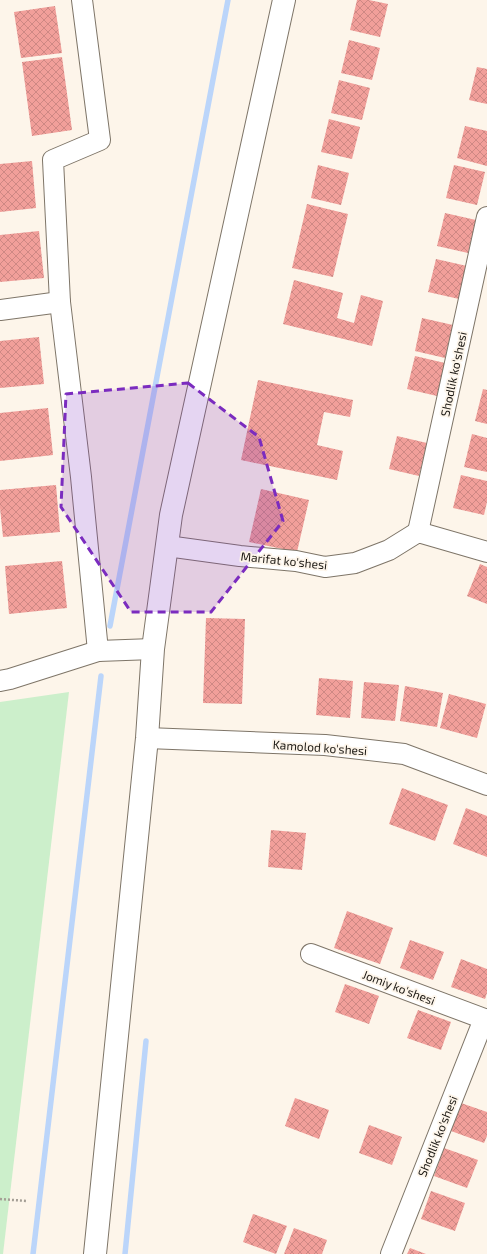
<svg xmlns="http://www.w3.org/2000/svg" width="487" height="1254" font-family="'Exo 2',sans-serif">
<style>
.green{fill:#ccefcb}
.lines{fill:none;stroke-linecap:round;stroke-linejoin:round}
.stream{stroke:#bbd5fa;stroke-width:5.5}
.building{fill:url(#building-cross-hatch)}
.minor-casing{stroke:#7e7568;stroke-width:22}
.tertiary-casing{stroke:#7e7568;stroke-width:24}
.path{stroke:#a49e95;stroke-width:2.5;stroke-dasharray:2 2;stroke-linecap:butt}
.minor{stroke:#fff;stroke-width:20}
.tertiary{stroke:#fff;stroke-width:22}
.marked{fill:#7b2cbf;fill-opacity:0.2;stroke:#7b2cbf;stroke-width:3;stroke-dasharray:8 5;stroke-linejoin:round}
.labels{text-anchor:middle;dominant-baseline:central;stroke-width:3.5;stroke-linejoin:round;paint-order:stroke}
.street-label{font-size:12px;fill:#1b1813;stroke:#fdf5ea}
</style>
<defs>
<pattern id="building-cross-hatch" width="8" height="8" patternUnits="userSpaceOnUse"><rect width="8" height="8" fill="#f19f9a"/><path d="M0 0l8 8M0 8l8-8" fill="none" stroke="#ce8884"/></pattern>
</defs>
<rect width="100%" height="100%" fill="#fdf5ea"/>
<polygon class="green" points="69,692 3,1254 0,1254 0,702"/>
<g class="lines">
<g class="stream">
<polyline points="110,626 228,0"/>
<polyline points="33,1254 101,676"/>
<polyline points="125,1254 146,1041"/>
</g>
</g>
<g class="building">
<polygon points="357,0 369,0 388,4 380,37 350,30"/>
<polygon points="55,6 62,53 21,58 14,12"/>
<polygon points="349,40 380,48 372,80 341,73"/>
<polygon points="62,57 72,130 32,136 22,62"/>
<polygon points="477,67 487,69 487,104 469,100"/>
<polygon points="339,80 370,88 362,120 331,113"/>
<polygon points="329,119 360,127 352,159 321,152"/>
<polygon points="465,126 487,131 487,166 457,158"/>
<polygon points="32,161 36,208 0,212 0,164"/>
<polygon points="318,165 349,173 341,205 311,198"/>
<polygon points="454,165 485,172 477,205 446,198"/>
<polygon points="307,204 348,214 333,277 292,268"/>
<polygon points="445,213 476,220 468,253 437,246"/>
<polygon points="39,231 44,278 0,282 0,235"/>
<polygon points="436,259 467,266 459,299 428,292"/>
<polygon points="294,280 343,293 337,318 354,323 361,295 383,301 372,346 283,324"/>
<polygon points="422,318 453,325 445,358 415,351"/>
<polygon points="39,337 44,384 0,388 0,341"/>
<polygon points="415,356 445,363 437,396 407,389"/>
<polygon points="258,380 353,400 350,417 324,412 317,445 343,451 337,480 241,460"/>
<polygon points="483,389 487,390 487,424 475,421"/>
<polygon points="48,408 53,455 0,461 0,413"/>
<polygon points="472,434 487,438 487,472 464,467"/>
<polygon points="397,436 427,443 419,476 389,469"/>
<polygon points="461,475 487,481 487,502 484,515 453,508"/>
<polygon points="56,485 60,532 3,537 0,508 0,490"/>
<polygon points="261,489 309,500 297,552 249,542"/>
<polygon points="62,561 67,608 9,614 5,566"/>
<polygon points="480,564 487,567 487,604 467,596"/>
<polygon points="206,618 245,619 242,704 203,703"/>
<polygon points="319,678 353,681 350,718 316,715"/>
<polygon points="364,682 399,685 395,721 361,718"/>
<polygon points="405,686 443,693 437,727 400,721"/>
<polygon points="449,694 486,704 477,738 440,728"/>
<polygon points="402,788 448,805 435,841 389,824"/>
<polygon points="466,808 487,816 487,857 453,844"/>
<polygon points="271,830 306,833 302,870 268,867"/>
<polygon points="347,911 393,928 380,964 334,948"/>
<polygon points="410,940 444,952 433,980 400,968"/>
<polygon points="461,959 487,969 487,993 485,999 451,987"/>
<polygon points="345,984 379,996 369,1024 335,1012"/>
<polygon points="418,1010 451,1022 441,1050 407,1038"/>
<polygon points="295,1098 329,1110 319,1139 285,1126"/>
<polygon points="461,1103 487,1112 487,1136 484,1143 451,1131"/>
<polygon points="369,1125 402,1137 392,1165 359,1153"/>
<polygon points="444,1148 478,1160 467,1188 434,1176"/>
<polygon points="431,1191 465,1203 455,1231 421,1219"/>
<polygon points="253,1214 287,1226 276,1254 243,1242"/>
<polygon points="294,1228 327,1240 322,1254 284,1254"/>
<polygon points="410,1248 426,1254 407,1254"/>
</g>
<g class="lines">
<defs>
<g id="minor">
<polyline points="82,0 100,140 53,160 60,302 81,477 98,651"/>
<polyline points="0,310 60,302"/>
<polyline points="418,532 487,217"/>
<polyline points="167,546 240,556 296,561 325,567 355,563 389,550 418,532 487,552"/>
<polyline points="0,681 10,679 98,651 153,649"/>
<polyline points="147,738 325,745 404,754 487,785"/>
<polyline points="311,954 487,1020"/>
<polyline points="391,1254 484,1019"/>
</g>
<polyline id="tertiary" points="95,1254 147,738 153,649 171,515 284,0"/>
</defs>
<use href="#minor" class="minor-casing"/>
<use href="#tertiary" class="tertiary-casing"/>
<polyline class="path" points="0,1199 27,1201"/>
<use href="#minor" class="minor"/>
<use href="#tertiary" class="tertiary"/>
</g>
<path class="marked" d="M188 383 259 437 283 521 211 612H131L61 507 66 394Z"/>
<g class="labels">
<g class="street-label">
<text transform="translate(453 374) rotate(-78)">Shodlik ko'shesi</text>
<text transform="translate(284 560) rotate(6)">Marifat ko'shesi</text>
<text transform="translate(320 747) rotate(4)">Kamolod ko'shesi</text>
<text transform="translate(399 987) rotate(21)">Jomiy ko'shesi</text>
<text transform="translate(437 1136) rotate(-68)">Shodlik ko'shesi</text>
</g>
</g>
</svg>
